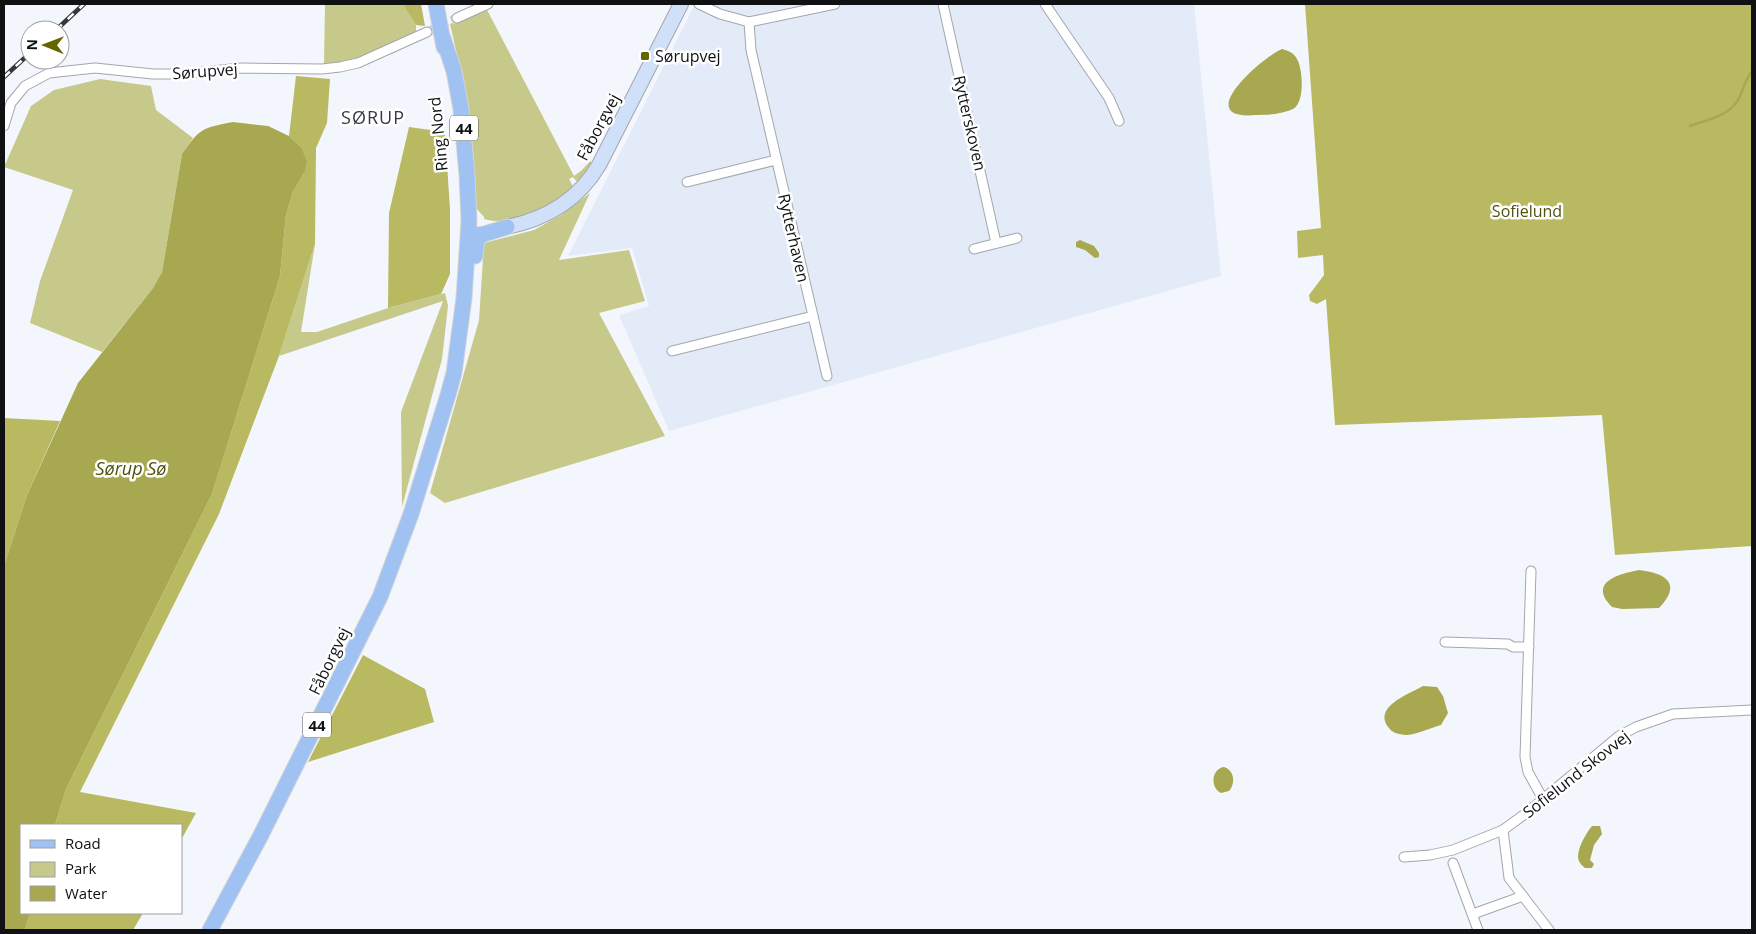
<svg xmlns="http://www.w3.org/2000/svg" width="1756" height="934" font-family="'Open Sans',sans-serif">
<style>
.built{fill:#e3ebf8}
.green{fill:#c7c98b}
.forest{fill:#b8b961}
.water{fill:#a7a850}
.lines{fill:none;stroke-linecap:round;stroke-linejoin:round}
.stream{stroke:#a7a850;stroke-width:2.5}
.street-tunnel{stroke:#d1d4da;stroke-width:9;stroke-dasharray:9 4.5;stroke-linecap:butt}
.street-casing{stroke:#a3a6ac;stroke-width:11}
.secondary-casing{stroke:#a3a6ac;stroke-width:16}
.primary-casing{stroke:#d4d4d4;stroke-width:17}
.street{stroke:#fff;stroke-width:9}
.secondary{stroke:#d0e0f9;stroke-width:14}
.primary{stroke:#a0c2f3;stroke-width:15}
.rail-casing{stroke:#353739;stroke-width:4.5}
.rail{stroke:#fff;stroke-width:2.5;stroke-dasharray:8;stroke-linecap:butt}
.poi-dot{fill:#656500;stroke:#fff;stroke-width:2}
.labels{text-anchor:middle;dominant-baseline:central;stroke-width:5;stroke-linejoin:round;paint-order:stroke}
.shield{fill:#fff;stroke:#575859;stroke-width:1}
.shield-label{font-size:15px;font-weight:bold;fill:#0f1112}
.poi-label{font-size:16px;fill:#0f1112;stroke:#fff;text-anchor:start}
.street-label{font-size:16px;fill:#0f1112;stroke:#fff}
.park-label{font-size:16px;fill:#525310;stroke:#fff}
.neighbourhood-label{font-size:18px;letter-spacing:1px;fill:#36393e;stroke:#fff}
.water-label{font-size:18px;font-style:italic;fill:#4f500b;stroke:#fff}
</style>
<rect width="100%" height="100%" fill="#f3f7fd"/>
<polygon class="built" points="695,4 1194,4 1221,276 669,431 619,315 649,306 632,248 568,256"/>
<g class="green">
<polygon points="325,4 404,4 416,25 416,32 351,62 324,64"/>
<path d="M486 8 574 176 582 170 590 161 594 164 578 183 573 177 569 179 574 188C552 207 515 228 484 219V217L476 208 461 72 450 24Z"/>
<polygon points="100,79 151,86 156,110 193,138 182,154 162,272 153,288 102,352 30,323 40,281 73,190 4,167 31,106 54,90"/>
<polygon points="590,193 559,260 629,250 645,301 599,313 665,436 445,503 430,493 479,320 484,243 534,230 561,215"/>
<polygon points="315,244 301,332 317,332 388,308 445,293 448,306 442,359 402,507 401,412 443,301 279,356"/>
</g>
<g class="forest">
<polygon points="403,4 421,4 425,26 416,25"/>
<polygon points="1305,4 1752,4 1752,546 1615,555 1602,415 1335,425 1326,299 1317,304 1310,301 1309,295 1324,275 1323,255 1298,258 1297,231 1321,228"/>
<polygon points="296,76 330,79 327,123 316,148 315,244 279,356 219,514 80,792 196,813 181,840 181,825 55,825 66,789 212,494 280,276 286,215 293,192 304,173 301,147 289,136"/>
<polygon points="409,127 445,132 450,210 450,274 441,294 388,308 389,213"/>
<polygon points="4,418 60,421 27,495 4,566"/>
<polygon points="363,655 425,689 434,722 308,762"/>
<polygon points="30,913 143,913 133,930 25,930"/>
</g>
<g class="water">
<path d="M1282 49C1289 51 1294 53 1297 59 1303 69 1305 103 1293 109 1283 114 1267 115 1256 115 1190 121 1261 58 1282 49Z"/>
<path d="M233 122 268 126 289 136 301 147 307 162 304 173 293 192 286 215 280 276 212 494 66 789 55 825H21V913H30L25 930H4V566L27 495 78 383 153 288 162 272 182 154C200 128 202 128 233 122Z"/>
<polygon points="1080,240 1094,246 1099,253 1099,257 1095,258 1085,250 1076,247 1076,242"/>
<path d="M1639 570C1665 573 1683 583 1659 608L1622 609 1612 607C1587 582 1619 574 1639 570Z"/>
<path d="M1423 686 1437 687 1443 696 1448 713 1441 725C1430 728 1418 734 1407 735 1401 735 1392 733 1389 728 1372 707 1409 694 1423 686Z"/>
<path d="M1224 767C1234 770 1236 783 1229 791L1221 793C1210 788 1211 769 1224 767Z"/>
<path d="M1592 826H1600L1602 834 1594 845 1590 860 1594 864 1592 868H1585C1583 866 1580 864 1579 861 1575 852 1586 833 1592 826Z"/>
</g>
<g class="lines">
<path class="stream" d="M1690 126C1706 120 1729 116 1738 100 1744 89 1744 82 1752 71"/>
<polyline class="street-tunnel" points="427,32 457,18"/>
<defs>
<g id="street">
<polyline points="699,4 720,14 749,22 835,4"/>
<polyline points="943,4 996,243"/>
<polyline points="1045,4 1109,98 1119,121"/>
<polyline points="457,18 488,4"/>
<polyline points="749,22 751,50 827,376"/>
<polyline points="4,126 11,103 25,86 49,73 95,68 153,74 183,74 241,68 322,69 340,67 358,63 427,32"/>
<polyline points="687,182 776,160"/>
<polyline points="974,249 1017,238"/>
<polyline points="672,351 813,316"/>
<polyline points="1531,571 1525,757 1528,772 1543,799"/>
<polyline points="1445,642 1508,644 1513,647 1529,647"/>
<polyline points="1503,830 1509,878 1549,930"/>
<polyline points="1404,857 1430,855 1453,850 1503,830 1525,814 1619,736 1636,727 1673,714 1752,710"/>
<polyline points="1453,863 1478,930"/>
<polyline points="1473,914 1523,896"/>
</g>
<path id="secondary" d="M507 227C546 219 579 199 599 165L681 4"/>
<g id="primary">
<polyline points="436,4 444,47"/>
<polyline points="472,234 481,235 507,227"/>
<polyline points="475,256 477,240 481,235"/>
<polyline points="210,930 261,835 380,597 411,514 448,395 454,373 464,298 469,221 467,175 461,109 454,71 443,38"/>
</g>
</defs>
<use href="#street" class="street-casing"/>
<use href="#secondary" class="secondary-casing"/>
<use href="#primary" class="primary-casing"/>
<use href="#street" class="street"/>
<use href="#secondary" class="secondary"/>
<use href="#primary" class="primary"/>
<defs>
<g id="rail">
<polyline points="56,30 84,4"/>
<polyline points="4,77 30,53"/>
</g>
</defs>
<use href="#rail" class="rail-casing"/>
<use href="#rail" class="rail"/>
</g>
<rect class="poi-dot" x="640" y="51" width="10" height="10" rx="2.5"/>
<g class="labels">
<g class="shield">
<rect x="450" y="115.5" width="28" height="25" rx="4"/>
<rect x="303" y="712.5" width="28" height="25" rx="4"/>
</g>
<g class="shield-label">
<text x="464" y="128">44</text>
<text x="317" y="725">44</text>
</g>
<g class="poi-label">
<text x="655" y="56">Sørupvej</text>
</g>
<g class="street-label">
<text transform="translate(205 71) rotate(-4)">Sørupvej</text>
<text transform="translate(970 123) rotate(77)">Rytterskoven</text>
<text transform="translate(598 127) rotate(-62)">Fåborgvej</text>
<text transform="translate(438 134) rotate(-96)">Ring Nord</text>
<text transform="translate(794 238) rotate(77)">Rytterhaven</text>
<text transform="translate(329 661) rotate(-64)">Fåborgvej</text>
<text transform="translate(1576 774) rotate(-38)">Sofielund Skovvej</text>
</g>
<g class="park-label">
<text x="1527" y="211">Sofielund</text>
</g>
<g class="neighbourhood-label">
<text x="373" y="117">SØRUP</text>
</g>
<g class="water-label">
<text x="131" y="468">Sørup Sø</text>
</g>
</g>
<rect width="1756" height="934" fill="none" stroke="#0f1112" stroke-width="10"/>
<rect x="20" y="824" width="162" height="90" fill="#ffffff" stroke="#9fa0a0"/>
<rect x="30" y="840" width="25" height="8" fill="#a0c2f3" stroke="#9fa0a0"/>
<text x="65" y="849" font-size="15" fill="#0f1112">Road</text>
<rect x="30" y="862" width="25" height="15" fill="#c7c98b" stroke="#9fa0a0"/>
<text x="65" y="874" font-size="15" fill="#0f1112">Park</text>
<rect x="30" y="886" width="25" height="15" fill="#a7a850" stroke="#9fa0a0"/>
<text x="65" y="899" font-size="15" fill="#0f1112">Water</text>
<g transform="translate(45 45) rotate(271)"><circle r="24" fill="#ffffff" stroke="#9fa0a0"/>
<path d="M0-4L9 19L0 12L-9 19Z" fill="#656500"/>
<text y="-8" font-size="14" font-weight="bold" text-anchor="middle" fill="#0f1112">N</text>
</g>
</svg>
